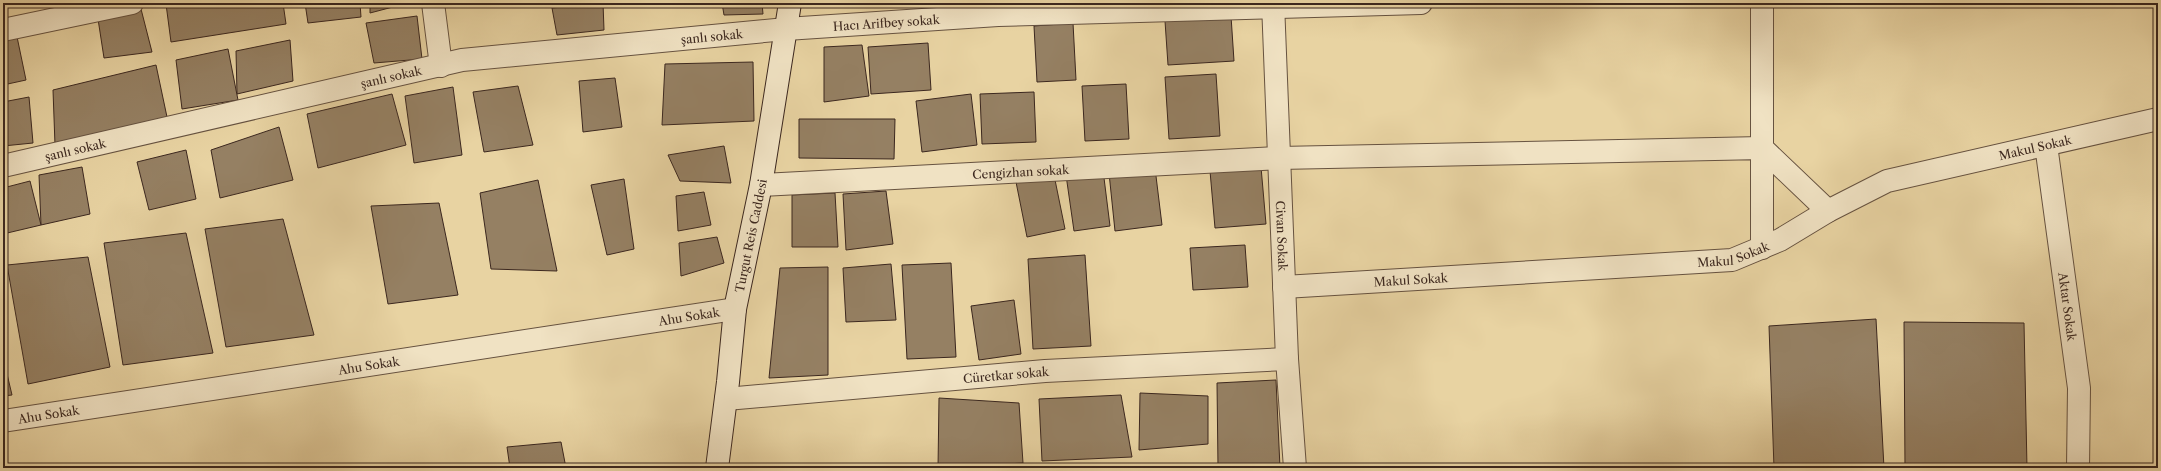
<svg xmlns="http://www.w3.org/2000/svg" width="2161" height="471" font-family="'Libre Caslon Text',serif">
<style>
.building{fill:#958063;stroke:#3b271f}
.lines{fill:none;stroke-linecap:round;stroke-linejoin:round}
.street-casing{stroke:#665240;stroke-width:24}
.secondary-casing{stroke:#3b271f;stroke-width:24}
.street{stroke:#f0e2c3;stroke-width:22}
.secondary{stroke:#f0e2c3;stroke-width:22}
.labels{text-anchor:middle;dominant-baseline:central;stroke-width:3;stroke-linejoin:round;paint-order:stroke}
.street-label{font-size:12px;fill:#3b271f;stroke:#f0e2c3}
</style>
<rect width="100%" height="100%" fill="#e8d3a2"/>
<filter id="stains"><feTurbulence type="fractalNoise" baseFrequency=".005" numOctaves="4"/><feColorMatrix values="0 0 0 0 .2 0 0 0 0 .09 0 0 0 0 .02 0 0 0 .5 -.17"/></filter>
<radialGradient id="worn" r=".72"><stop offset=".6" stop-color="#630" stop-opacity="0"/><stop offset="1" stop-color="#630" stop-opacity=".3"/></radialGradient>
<g class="building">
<polygon points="283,3 286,24 171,42 166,4"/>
<polygon points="305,3 360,3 361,17 308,23"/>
<polygon points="370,3 408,3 370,13"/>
<polygon points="603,3 604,30 557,35 552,8"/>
<polygon points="722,3 762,3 763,14 724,15"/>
<polygon points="141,9 152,52 104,58 98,19"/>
<polygon points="417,16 422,59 374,63 366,23"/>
<polygon points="1231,16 1234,61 1168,65 1165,21"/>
<polygon points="1073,23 1076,80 1037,82 1034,26"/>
<polygon points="16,32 26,80 3,85 3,35"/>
<polygon points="290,40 293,81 237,94 236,51"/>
<polygon points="928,43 931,90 871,94 868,47"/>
<polygon points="862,45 869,96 824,102 824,47"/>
<polygon points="228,49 238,100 182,109 176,60"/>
<polygon points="753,62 754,121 662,125 665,64"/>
<polygon points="156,65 167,117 55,145 53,90"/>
<polygon points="1216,74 1220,136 1169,139 1165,77"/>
<polygon points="615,78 622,127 583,132 579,81"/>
<polygon points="1126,84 1129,139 1085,141 1082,86"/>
<polygon points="518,86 533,145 484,152 473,92"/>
<polygon points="453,87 462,155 414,163 405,96"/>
<polygon points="1034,92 1036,142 982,144 980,94"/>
<polygon points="392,94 406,145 318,168 307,114"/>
<polygon points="971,94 977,145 922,152 916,101"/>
<polygon points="29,97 33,143 3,146 3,102"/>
<polygon points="799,119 895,119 894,159 799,158"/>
<polygon points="279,127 293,180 220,198 211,150"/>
<polygon points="724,146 731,183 680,181 668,155"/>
<polygon points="186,150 196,199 149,210 137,162"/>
<polygon points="82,167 90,214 41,225 39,175"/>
<polygon points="1261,167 1266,224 1215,228 1210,171"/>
<polygon points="1155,168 1162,225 1115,231 1109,173"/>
<polygon points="1103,170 1110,226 1074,231 1066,175"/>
<polygon points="1054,175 1065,229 1027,237 1016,182"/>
<polygon points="624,179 634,249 607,255 591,185"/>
<polygon points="538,180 557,271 491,269 480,193"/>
<polygon points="30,181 41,225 3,234 3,188"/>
<polygon points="886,191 893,244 846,250 843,194"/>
<polygon points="704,192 711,225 678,231 676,196"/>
<polygon points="835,193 838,247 792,247 792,195"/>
<polygon points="439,203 458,295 388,304 371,206"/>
<polygon points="283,219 314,335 226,347 205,229"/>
<polygon points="186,233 213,353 123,365 104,243"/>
<polygon points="717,237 724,263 681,276 679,243"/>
<polygon points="1245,245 1248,287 1193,290 1190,248"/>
<polygon points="1085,255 1091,346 1033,349 1028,259"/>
<polygon points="88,257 110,367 28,384 7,265"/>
<polygon points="951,263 956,357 907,359 902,265"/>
<polygon points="891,264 896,320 846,322 843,268"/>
<polygon points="828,267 828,375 769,378 780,268"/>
<polygon points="1014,300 1021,354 979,360 971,306"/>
<polygon points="1876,319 1884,468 1774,468 1769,326"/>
<polygon points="1904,322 2024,323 2027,468 1905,468"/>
<polygon points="3,357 12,395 3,396"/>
<polygon points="1276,380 1280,468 1218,467 1217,383"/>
<polygon points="1140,393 1208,396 1208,444 1139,450"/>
<polygon points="1121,395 1132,457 1042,461 1039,399"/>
<polygon points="939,398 1019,403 1023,463 938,468"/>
<polygon points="561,442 566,468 510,468 507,447"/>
</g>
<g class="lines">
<defs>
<g id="street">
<polyline points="433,3 441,66"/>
<path id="s1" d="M1273 3 1287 359 1295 468"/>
<polyline points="1762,3 1762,148 1828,211"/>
<polyline points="3,30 132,3"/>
<path id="s2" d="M2046 145 2079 388 2078 468"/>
<path id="s3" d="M3 166 462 60 786 29 998 15 1421 3"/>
<path id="s4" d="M761 185 1279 158 1762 148V248"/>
<path id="s5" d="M1284 287 1732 260 1780 240 1828 211 1887 181 2158 119"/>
<path id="s6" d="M726 399 1045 371 1287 359"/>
<path id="s7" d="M3 421 735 309"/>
</g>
<g id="secondary">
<path id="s8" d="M717 468 728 382 735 309 761 185 790 3"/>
</g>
</defs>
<use href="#street" class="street-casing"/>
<use href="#secondary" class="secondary-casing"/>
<use href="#street" class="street"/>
<use href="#secondary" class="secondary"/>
</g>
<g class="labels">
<g class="street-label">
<text stroke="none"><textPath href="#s3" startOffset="897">Hacı Arifbey sokak</textPath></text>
<text stroke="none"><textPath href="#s3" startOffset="722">şanlı sokak</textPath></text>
<text stroke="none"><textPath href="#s3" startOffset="398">şanlı sokak</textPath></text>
<text stroke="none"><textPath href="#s5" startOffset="775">Makul Sokak</textPath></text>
<text stroke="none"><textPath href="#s3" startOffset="74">şanlı sokak</textPath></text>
<text stroke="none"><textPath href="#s4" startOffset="260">Cengizhan sokak</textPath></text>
<text stroke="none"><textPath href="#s8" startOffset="235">Turgut Reis Caddesi</textPath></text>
<text stroke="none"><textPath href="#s1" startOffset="233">Civan Sokak</textPath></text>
<text stroke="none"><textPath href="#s5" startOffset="451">Makul Sokak</textPath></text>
<text stroke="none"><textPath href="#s5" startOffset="127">Makul Sokak</textPath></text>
<text stroke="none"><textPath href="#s2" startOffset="163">Aktar Sokak</textPath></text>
<text stroke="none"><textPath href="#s7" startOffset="694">Ahu Sokak</textPath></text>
<text stroke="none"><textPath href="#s7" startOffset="370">Ahu Sokak</textPath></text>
<text stroke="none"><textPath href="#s6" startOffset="281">Cüretkar sokak</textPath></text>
<text stroke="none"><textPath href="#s7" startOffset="46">Ahu Sokak</textPath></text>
</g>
</g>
<rect width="2161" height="471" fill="none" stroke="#e8d3a2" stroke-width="16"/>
<rect x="4" y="4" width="2153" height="463" fill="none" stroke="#3b271f" stroke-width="2"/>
<rect x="8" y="8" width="2145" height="455" fill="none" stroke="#3b271f"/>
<rect width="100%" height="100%" filter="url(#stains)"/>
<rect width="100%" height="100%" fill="url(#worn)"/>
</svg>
